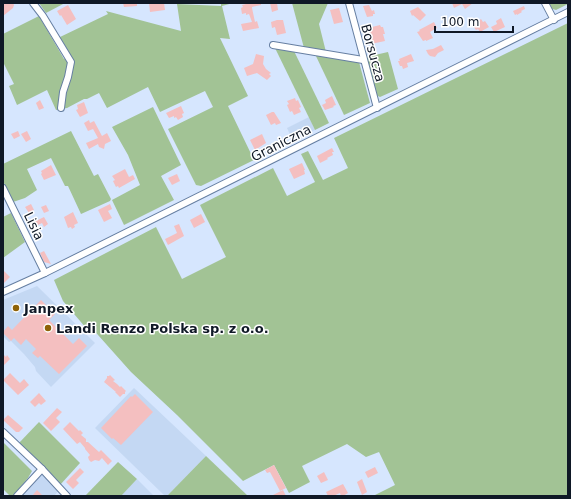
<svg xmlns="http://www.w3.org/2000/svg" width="571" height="499" font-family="'DejaVu Sans',sans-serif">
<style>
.built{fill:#c4d8f3}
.green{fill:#a2c395}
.building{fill:#f4bfc0}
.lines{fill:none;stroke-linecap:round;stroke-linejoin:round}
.minor-casing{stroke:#667fa2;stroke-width:8}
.minor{stroke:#fff;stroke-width:6}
.poi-dot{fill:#8e6208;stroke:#fff;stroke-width:1.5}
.labels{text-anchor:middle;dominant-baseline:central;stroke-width:3;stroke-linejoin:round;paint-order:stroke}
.street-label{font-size:13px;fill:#0f1826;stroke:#fff}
.poi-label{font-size:13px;font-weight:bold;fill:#0f1826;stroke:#fff;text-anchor:start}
</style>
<rect width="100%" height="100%" fill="#d6e6fe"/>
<g class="built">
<polygon points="309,117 315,130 293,141 287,128"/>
<polygon points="37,286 95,343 51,387 36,371 35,367 24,354 11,341 9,342 3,336 3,300"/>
<polygon points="134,388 206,456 167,496 165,496 95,428"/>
<polygon points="43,474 59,490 54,496 22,496"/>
<polygon points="137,479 154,496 120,496"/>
</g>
<g class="green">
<polygon points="39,3 65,3 46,13"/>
<polygon points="221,3 233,3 222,6 230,39 220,38 248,96 228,106 254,160 201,186 196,185 168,129 213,107 205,91 160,112 148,87 107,108 99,93 87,99 84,99 67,108 56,110 47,90 17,105 9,86 14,84 3,62 3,34 39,16 64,59 71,56 60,37 108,14 106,11 181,31 177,4 221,6"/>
<polygon points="292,3 328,3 319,24 326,52 304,48"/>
<polygon points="547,3 568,3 568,4 556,10 549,8"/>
<polygon points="568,23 568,496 373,496 395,485 379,452 366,457 347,444 302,466 310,482 289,493 274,465 243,481 177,415 131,372 90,326 86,328 63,301 54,280 156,227 182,279 226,257 200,205 273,168 287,196 315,182 301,154 308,151 323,180 348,168 334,138"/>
<polygon points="275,48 294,51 329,123 315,130"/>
<polygon points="388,52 398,89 380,97 376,95 366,57"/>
<polygon points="315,54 359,62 370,103 344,115"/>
<polygon points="153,107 181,165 161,176 174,200 124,225 112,200 140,185 128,155 112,127"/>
<polygon points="71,131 94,176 98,174 111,199 110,201 81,214 68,186 65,186 51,158 27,169 37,190 25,198 13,202 3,181 3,164"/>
<polygon points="11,213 25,242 3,258 3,217"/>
<polygon points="39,422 80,463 60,485 19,443"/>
<polygon points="3,442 32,471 28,478 13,496 10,496 3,489"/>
<polygon points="206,456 248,496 167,496"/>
<polygon points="118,462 137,479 121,496 85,496"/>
</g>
<g class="building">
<polygon points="3,3 13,3 14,5 13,8 3,16"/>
<polygon points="123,3 137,3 137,6 124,7"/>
<polygon points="149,3 164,3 165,10 150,12"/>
<polygon points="250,3 261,3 261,5 252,7 252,8 255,22 257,21 259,28 243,31 241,24 252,22 249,14 246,15 246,13 242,14 241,8 243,7 242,5"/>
<polygon points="270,3 277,3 278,10 272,12"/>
<polygon points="452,3 473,3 465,9 462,4 454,8"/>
<polygon points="68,5 76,19 67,25 61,15 60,16 57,11"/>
<polygon points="369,5 372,11 374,10 375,14 373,14 373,16 367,17 363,6"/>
<polygon points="524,6 525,9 521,11 522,12 517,15 517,14 515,15 513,11"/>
<polygon points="418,7 426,15 420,21 413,15 412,16 410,11"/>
<polygon points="339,8 343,22 334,24 330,10"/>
<polygon points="501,18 505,27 494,32 491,27 497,24 496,21"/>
<polygon points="481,19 483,22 485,21 489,27 480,32 478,29 476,30 472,25"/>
<polygon points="277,20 283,20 286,33 277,35 275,27 272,28 271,22"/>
<polygon points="434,22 437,28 430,32 433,38 426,41 426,40 423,41 417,32 420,31 419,30"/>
<polygon points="380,25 381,27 383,27 385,34 383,34 385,41 371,44 370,39 371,39 368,28"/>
<polygon points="441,45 444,50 438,53 435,57 430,56 428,54 426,50 433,49"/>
<polygon points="256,54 264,56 263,64 266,69 271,73 269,74 271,76 267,80 257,73 247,76 244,68 253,64"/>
<polygon points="411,54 414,61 407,63 408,67 403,69 402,66 400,66 398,61 400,61 399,59"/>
<polygon points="332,96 336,105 333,106 334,107 325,110 322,105 326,103 325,100"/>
<polygon points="295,98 296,101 298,100 301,107 299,108 301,112 294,115 292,111 290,112 287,105 289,104 287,101"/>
<polygon points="40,100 44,108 39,110 36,103"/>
<polygon points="84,102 88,113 80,117 76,110 78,109 77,105"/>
<polygon points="181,106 184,113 182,114 183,117 178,120 176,117 174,118 174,116 169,118 166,113"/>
<polygon points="272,112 274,112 281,123 276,125 275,123 271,125 266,115"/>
<polygon points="89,120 90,123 94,121 102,136 107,133 111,141 105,144 104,149 99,147 98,144 89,149 86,143 98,138 93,129 88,131 84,123"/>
<polygon points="18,131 20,136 14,139 11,134"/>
<polygon points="27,131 31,139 26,142 21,134"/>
<polygon points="262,134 266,143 255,150 250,140"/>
<polygon points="332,148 334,152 332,152 333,155 327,158 328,159 320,163 317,156"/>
<polygon points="302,163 305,170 304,170 305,174 294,179 289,169"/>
<polygon points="51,165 56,175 44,180 41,174 42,173 41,171"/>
<polygon points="125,169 129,177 133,175 135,179 119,188 118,186 116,187 113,181 115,180 112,176"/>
<polygon points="177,174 180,181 172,185 168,178"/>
<polygon points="31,204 34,210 29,213 25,207"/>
<polygon points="110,204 112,209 108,211 112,218 104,222 98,210"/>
<polygon points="46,205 49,211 44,213 41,207"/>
<polygon points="73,212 78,223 74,225 75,227 72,229 71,227 68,228 64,217"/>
<polygon points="201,214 205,222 194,228 190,220"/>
<polygon points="44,217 48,224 44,227 42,223 32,228 29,223 33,221 34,222"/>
<polygon points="179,224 184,236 168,245 165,239 177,233 174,226"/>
<polygon points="44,251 51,264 44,262 40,253"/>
<polygon points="3,270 10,277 3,284"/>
<polygon points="41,300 55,314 49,320 73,344 79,338 87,346 59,374 40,356 38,358 32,353 36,349 26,339 21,345 14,338 11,341 3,333 3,332 8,326 12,330"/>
<polygon points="3,354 6,357 7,355 10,359 3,366"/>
<polygon points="10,373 20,383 24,379 29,385 18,395 3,380"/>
<polygon points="110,375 115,380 113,381 117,384 120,387 121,386 126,391 125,392 125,394 123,394 120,397 115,392 116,392 104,382 107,378 107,376 109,376"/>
<polygon points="39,393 46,401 41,405 39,403 35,407 30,402"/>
<polygon points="135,394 153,412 121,445 113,438 112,439 101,428 131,396 132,397"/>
<polygon points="57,408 62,412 56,418 60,422 51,431 43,423"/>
<polygon points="8,415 23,428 19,432 16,432 3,420"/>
<polygon points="70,422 79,431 80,430 83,433 81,435 86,439 86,442 88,442 99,452 101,450 112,461 108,465 102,458 99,461 95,460 91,462 89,460 88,457 90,455 85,449 85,448 80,442 77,444 63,429"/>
<polygon points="274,465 286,488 280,491 270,472 267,473 265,470"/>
<polygon points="375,467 378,473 368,478 365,472"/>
<polygon points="80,468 84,472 76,480 79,483 73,489 66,482"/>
<polygon points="324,472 328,480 321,483 317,476"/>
<polygon points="362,479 367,492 362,495 357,482"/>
<polygon points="343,484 348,493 343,496 341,496 340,493 333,496 328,496 326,492"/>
<polygon points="37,490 43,496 32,496"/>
<polygon points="283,490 286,496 271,496"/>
</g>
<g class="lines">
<defs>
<g id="minor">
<polyline points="33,3 43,16 71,62 68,77 63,92 61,108"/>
<polyline points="349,3 377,108"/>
<polyline points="545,3 554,20"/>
<polyline points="273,45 363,60"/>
<polyline points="3,188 45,273"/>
<polyline points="3,292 45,273 568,12"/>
<polyline points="3,432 42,469 67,496"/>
<polyline points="17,496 42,469"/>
</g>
</defs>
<use href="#minor" class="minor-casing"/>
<use href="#minor" class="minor"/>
</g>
<g class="poi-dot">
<circle cx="16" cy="308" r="4"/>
<circle cx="48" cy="328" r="4"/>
</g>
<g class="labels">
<g class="street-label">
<text transform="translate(373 53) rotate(75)">Borsucza</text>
<text transform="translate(281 143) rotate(-27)">Graniczna</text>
<text transform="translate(34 226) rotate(64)">Lisia</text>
</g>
<g class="poi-label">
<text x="24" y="308">Janpex</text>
<text x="56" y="328">Landi Renzo Polska sp. z o.o.</text>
</g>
</g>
<rect width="571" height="499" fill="none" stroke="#0f1826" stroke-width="8"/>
<path d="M435 26v6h78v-6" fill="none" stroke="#0f1826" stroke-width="2"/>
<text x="441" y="26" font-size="12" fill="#0f1826" stroke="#ffffff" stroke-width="3" paint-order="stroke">100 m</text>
</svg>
